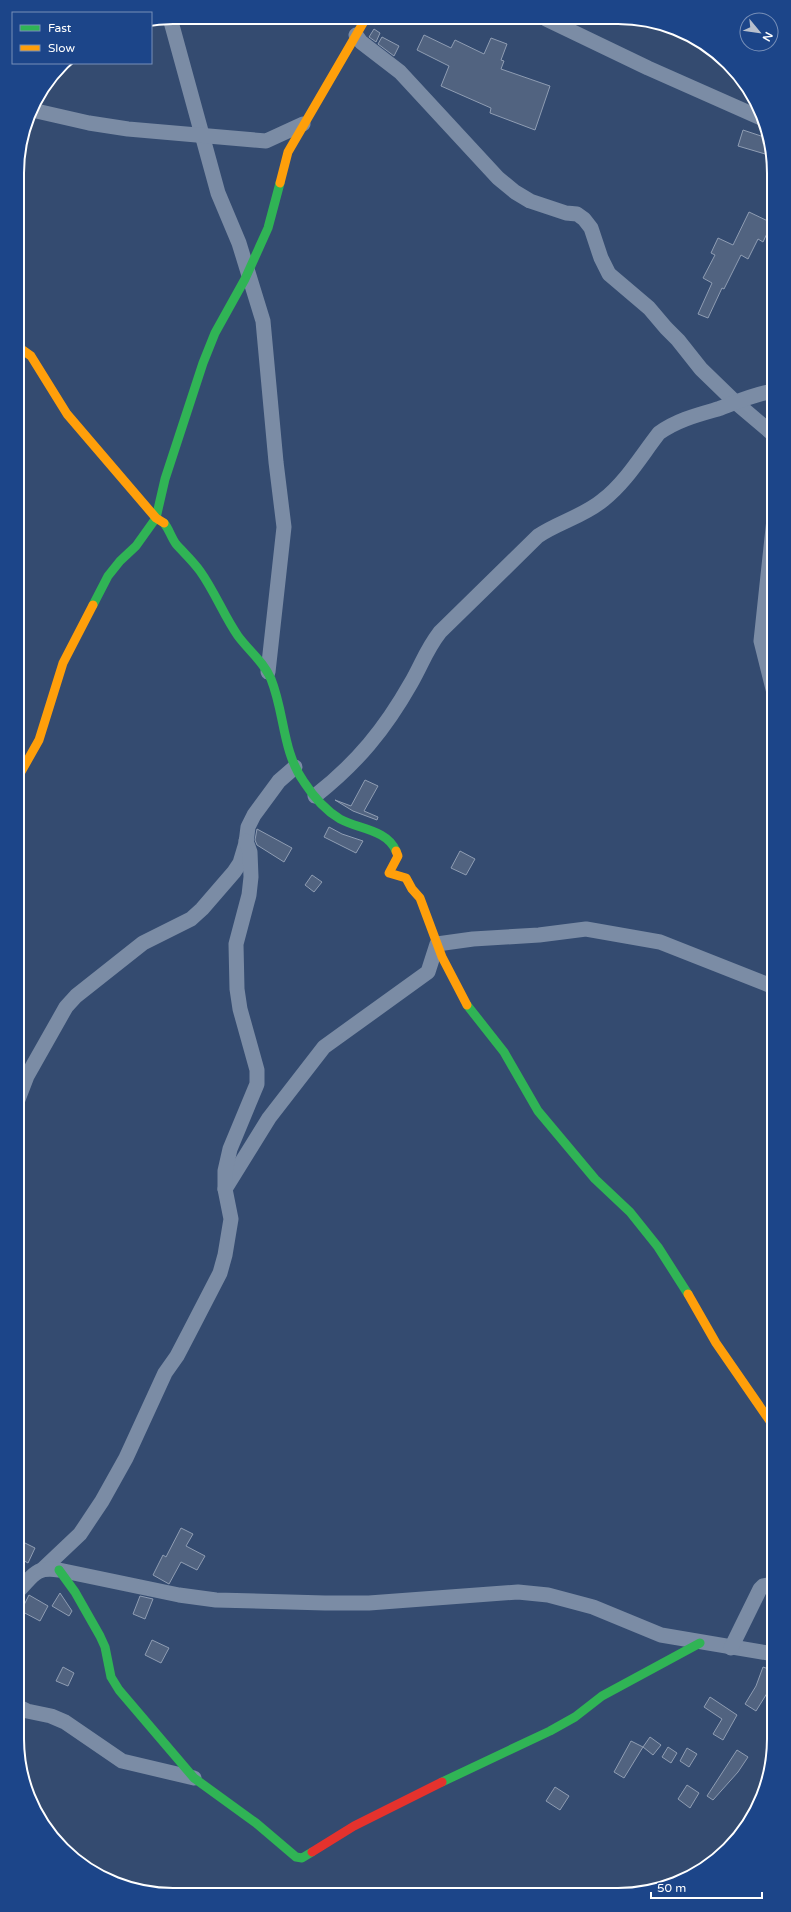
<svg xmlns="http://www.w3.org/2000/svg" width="791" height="1912" font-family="'Varela Round',sans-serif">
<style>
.building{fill:#516380;stroke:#8f9db3}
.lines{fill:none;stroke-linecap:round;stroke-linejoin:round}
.street{stroke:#7b8ca5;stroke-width:15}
.fast{stroke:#30b455;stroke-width:9}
.slow{stroke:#ff9f0a;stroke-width:9}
.jam{stroke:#e5322d;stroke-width:9}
.rim{fill:none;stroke:#fff;stroke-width:2}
</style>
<rect width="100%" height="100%" fill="#344b70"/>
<g class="building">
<polygon points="374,29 380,33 376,42 369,37"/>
<polygon points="424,35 451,48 455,40 484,54 491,38 507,44 501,60 504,61 501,69 550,86 535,130 490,113 491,108 441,86 449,66 417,50"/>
<polygon points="382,37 399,46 394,56 378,44"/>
<polygon points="743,130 770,139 772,156 738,146"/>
<polygon points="749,212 772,223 763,242 758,239 748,259 741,255 724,289 722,288 708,318 698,314 712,283 703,278 715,255 711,253 718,238 733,245"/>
<polygon points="365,780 378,786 364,811 378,817 377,820 353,811 335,800 351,806"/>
<polygon points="329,827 342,834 363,841 356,853 324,837"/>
<polygon points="257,829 292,848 284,862 257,845 255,840"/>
<polygon points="460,851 475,859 466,875 451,868"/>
<polygon points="312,875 322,882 314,892 305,885"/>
<polygon points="181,1528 193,1534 186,1546 205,1556 197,1570 181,1562 169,1584 153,1575 163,1555 166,1557"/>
<polygon points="23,1542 35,1548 28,1563 17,1557"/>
<polygon points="60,1593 72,1611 69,1616 52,1606"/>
<polygon points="29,1595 48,1606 40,1621 21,1611"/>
<polygon points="140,1596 153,1599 145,1619 133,1614"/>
<polygon points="152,1640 169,1648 161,1663 145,1655"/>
<polygon points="63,1667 74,1673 68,1686 56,1681"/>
<polygon points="763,1667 774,1671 774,1682 756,1711 745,1704 756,1686"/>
<polygon points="710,1697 737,1715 723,1740 713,1734 722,1719 704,1707"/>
<polygon points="650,1737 661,1745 653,1755 643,1747"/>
<polygon points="631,1741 643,1747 624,1778 614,1772"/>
<polygon points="668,1747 677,1753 671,1763 662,1757"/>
<polygon points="687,1748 697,1754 689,1767 680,1761"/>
<polygon points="737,1750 748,1757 738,1772 713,1800 707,1796"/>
<polygon points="687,1785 699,1793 690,1808 678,1799"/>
<polygon points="555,1787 569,1796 560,1810 546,1801"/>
</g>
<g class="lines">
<g class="street">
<polyline points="170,18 218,193 239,243 263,321 276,462 284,527 268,672"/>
<polyline points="546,19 648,68 763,119"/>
<polyline points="356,35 361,42 400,72 498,178 515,192 530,201 566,213 577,214 584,219 591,228 601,258 609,274 649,308 666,328 678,340 701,369 734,401 774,435"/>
<polyline points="32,110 89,123 128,129 266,141 303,124"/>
<polyline points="774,693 761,641 774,519"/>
<path d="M315 796C357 763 385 729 411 683 422 664 426 650 440 632L538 536C559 522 584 516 603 500 626 482 641 456 659 433 677 420 697 415 718 409 737 402 754 394 774 391"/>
<polyline points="17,1102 27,1076 66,1007 76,996 143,943 191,919 202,909 234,872 240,863 246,843 248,827 254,815 279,781 295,767"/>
<polyline points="225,1189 269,1118 324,1047 428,972 437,944 473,939 539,935 586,929 660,942 774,987"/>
<polyline points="43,1569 80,1534 102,1501 126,1458 165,1373 177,1356 189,1333 220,1273 225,1255 231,1219 225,1189 225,1171 230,1149 257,1084 257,1070 240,1009 237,989 236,944 249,895 251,877 250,852 246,841"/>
<path d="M17 1592C33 1577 34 1566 59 1570L179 1595 216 1600 325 1603H369L518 1592 548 1595 593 1607 661 1635 774 1654"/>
<polyline points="731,1648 760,1589 763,1586 774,1584"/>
<polyline points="17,1706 27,1711 51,1716 65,1722 122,1761 194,1778"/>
</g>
<g class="fast">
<path d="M164 523C169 529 171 537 176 544 184 553 193 561 200 571 215 592 224 616 238 636 249 651 264 662 271 679 285 714 282 751 304 782 313 796 325 810 340 819 357 829 387 829 396 851"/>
<polyline points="93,605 108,576 120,561 136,546 156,518 165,479 203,363 215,333 245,279 268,228 280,183"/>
<polyline points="467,1005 504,1052 538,1111 595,1179 630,1212 658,1247 688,1294"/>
<polyline points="59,1570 75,1592 100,1636 105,1647 111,1677 119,1690 194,1778 256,1823 296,1857 302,1858 312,1852"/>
<polyline points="442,1782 550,1731 575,1717 602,1696 700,1643"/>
</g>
<g class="slow">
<polyline points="280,183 288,152 366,18"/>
<polyline points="17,346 31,356 67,414 156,518 164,523"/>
<polyline points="17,779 39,740 63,663 93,605"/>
<polyline points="396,851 398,856 389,873 406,878 412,889 420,898 442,957 467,1005"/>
<polyline points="688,1294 716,1343 774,1427"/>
</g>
<polyline class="jam" points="312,1852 354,1826 442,1782"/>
</g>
<path d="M0 0H791V1912H0ZM173 24H618A149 149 0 0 1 767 173V1739A149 149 0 0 1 618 1888H173A149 149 0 0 1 24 1739V173A149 149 0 0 1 173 24Z" fill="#1c4589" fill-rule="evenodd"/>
<path class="rim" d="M173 24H618A149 149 0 0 1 767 173V1739A149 149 0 0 1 618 1888H173A149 149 0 0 1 24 1739V173A149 149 0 0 1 173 24Z"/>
<rect x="12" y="12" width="140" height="52" fill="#1c4589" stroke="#778fb8"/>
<rect x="20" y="25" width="20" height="6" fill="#30b455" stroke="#778fb8"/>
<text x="48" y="32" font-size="12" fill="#ffffff">Fast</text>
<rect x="20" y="45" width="20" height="6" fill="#ff9f0a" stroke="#778fb8"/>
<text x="48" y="52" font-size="12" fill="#ffffff">Slow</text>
<g transform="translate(759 32) rotate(119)"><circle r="19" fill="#1c4589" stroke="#778fb8"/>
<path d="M0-3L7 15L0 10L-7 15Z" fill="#b8c0cd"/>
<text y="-6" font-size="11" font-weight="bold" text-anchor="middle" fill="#ffffff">N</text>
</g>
<path d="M651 1892v6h111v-6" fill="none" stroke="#ffffff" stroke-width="2"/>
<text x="657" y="1892" font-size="12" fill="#ffffff" stroke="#1c4589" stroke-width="3" paint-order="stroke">50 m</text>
</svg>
